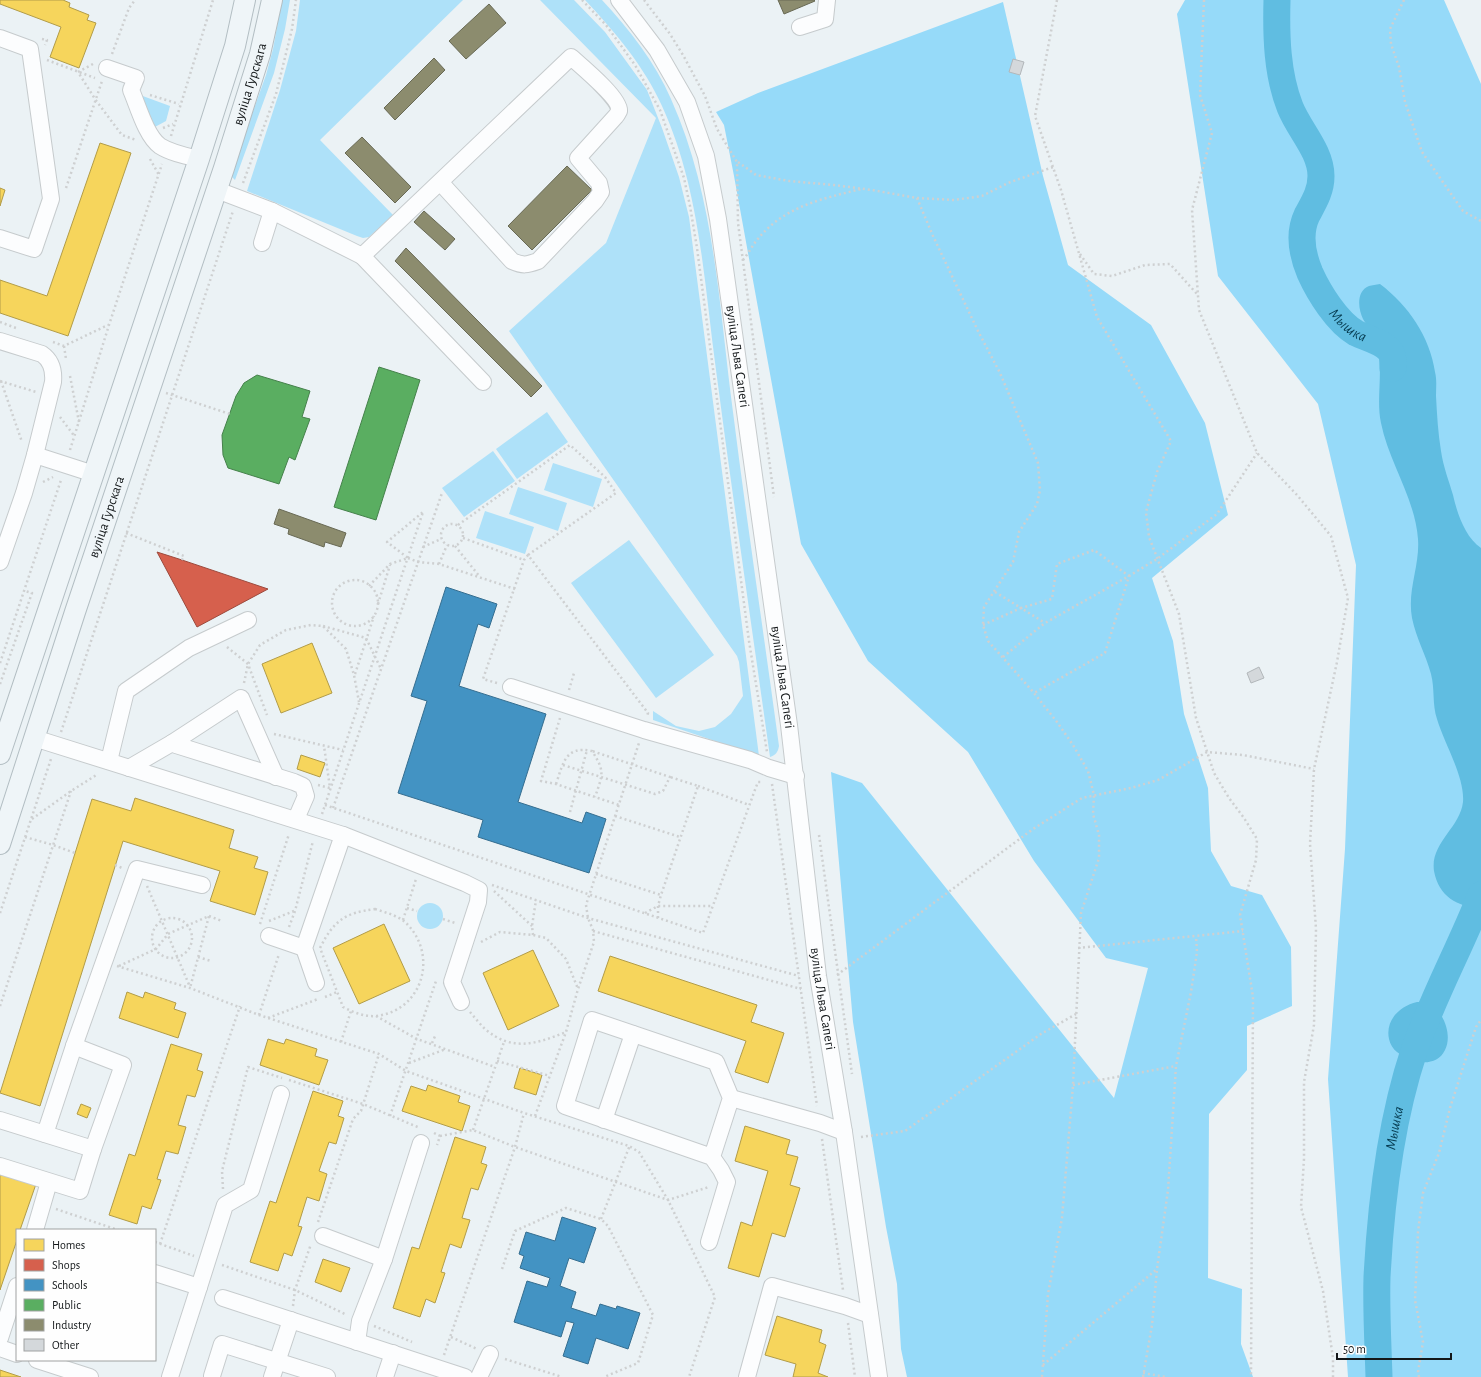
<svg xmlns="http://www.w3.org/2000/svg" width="1481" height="1377" font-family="'Alegreya Sans',sans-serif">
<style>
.green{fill:#aee1f9}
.forest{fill:#96daf9}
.water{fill:#60bde1}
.homes{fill:#f6d55c;stroke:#b29c48}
.shops{fill:#d6604d;stroke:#9c4a3d}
.schools{fill:#4393c3;stroke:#356e90}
.public{fill:#5aae61;stroke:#45814b}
.industry{fill:#8c8c6e;stroke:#686954}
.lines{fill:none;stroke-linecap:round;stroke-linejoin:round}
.river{stroke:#60bde1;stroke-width:27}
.building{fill:#d4d8db;stroke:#b2b7ba}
.minor-casing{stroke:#c6cbcd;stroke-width:18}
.major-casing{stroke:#b3bec3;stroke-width:22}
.path{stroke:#ced0d1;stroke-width:2.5;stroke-dasharray:2 3;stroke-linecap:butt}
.minor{stroke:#fcfdfe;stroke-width:16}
.major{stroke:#eff5f8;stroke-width:20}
.labels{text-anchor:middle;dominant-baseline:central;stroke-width:4;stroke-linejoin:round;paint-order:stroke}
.street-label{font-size:14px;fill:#131719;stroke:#fefefe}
.water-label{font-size:15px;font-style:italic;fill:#063c51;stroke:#fefefe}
</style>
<rect width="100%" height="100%" fill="#ebf2f5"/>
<g class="green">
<polygon points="282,0 290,0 285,29 274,73 235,180 232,177 232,170 266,75 273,49"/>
<polygon points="300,0 463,0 320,140 393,215 369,237 363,238 357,236 247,191 280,90 296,31"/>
<polygon points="540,0 574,0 605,32 647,90 662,128 679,177 689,217 759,756 653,720 653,711 676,726 699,731 715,727 731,714 743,696 739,662 737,656 509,331 606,243 656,118"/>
<path d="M585 0H602C629 29 655 62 671 99 715 197 719 307 733 412 747 524 764 635 779 746 778 752 776 755 770 757 752 628 733 500 716 370 704 282 700 189 662 106 644 66 615 32 585 0Z"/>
<polygon points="140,95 170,106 166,121 153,128"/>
<polygon points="547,412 568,442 517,479 496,449"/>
<polygon points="493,451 515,481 464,517 442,488"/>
<polygon points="553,463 602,479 593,507 544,490"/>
<polygon points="518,487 567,503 558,531 509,514"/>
<polygon points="485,511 534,527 525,554 476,538"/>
<polygon points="629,540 714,655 656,698 571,583"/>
<circle cx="430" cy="916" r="13"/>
</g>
<g class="forest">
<polygon points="1185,0 1444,0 1481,84 1481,1377 1348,1377 1328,1079 1345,849 1356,565 1318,404 1218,276 1177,14"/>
<polygon points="1003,2 1043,176 1068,265 1151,325 1205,423 1228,515 1152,578 1173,641 1184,714 1208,788 1211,851 1231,886 1262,895 1291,947 1292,1006 1247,1026 1247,1070 1209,1114 1208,1278 1242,1289 1241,1344 1253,1377 907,1377 901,1349 897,1284 886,1227 853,1022 831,772 862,783 1114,1098 1148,968 1106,958 1034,861 968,752 868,661 801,544 734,176 724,125 716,112 758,93"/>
</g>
<g class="water">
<path d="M1380 284C1408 305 1430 337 1435 372 1437 380 1436 388 1436 396 1437 415 1438 433 1441 451 1443 466 1449 481 1453 495 1457 513 1465 537 1481 548V909C1457 906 1439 897 1434 871 1430 843 1460 828 1463 802 1465 777 1444 743 1437 719 1432 704 1435 689 1431 674 1426 655 1416 638 1412 618 1407 590 1420 566 1418 539 1415 498 1389 463 1381 423 1376 399 1383 375 1378 351 1376 344 1374 336 1371 331 1369 327 1365 323 1363 319 1358 309 1356 291 1369 286 1372 285 1376 285 1380 284Z"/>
<path d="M1417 1002C1420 1002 1423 1002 1426 1003 1443 1008 1453 1035 1445 1050 1436 1069 1410 1063 1397 1052 1393 1049 1390 1044 1389 1039 1385 1020 1400 1006 1417 1002Z"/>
</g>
<g class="homes">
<polygon points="0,0 63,0 70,3 69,7 89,15 87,20 96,23 79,68 50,57 61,27 0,4"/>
<polygon points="100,143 131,153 68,336 0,313 0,280 47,296"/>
<polygon points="0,188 5,190 0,206"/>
<polygon points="312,643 332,693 281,713 262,664"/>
<polygon points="301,755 325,763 320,777 297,769"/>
<polygon points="135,798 234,830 229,848 258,857 254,868 268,872 255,915 210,901 220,871 123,841 40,1106 0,1093 92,799 131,811"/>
<polygon points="384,924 410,981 359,1004 333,948"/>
<polygon points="533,950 559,1006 508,1030 483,973"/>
<polygon points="610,956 757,1005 751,1022 784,1033 768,1083 735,1072 746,1041 598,991"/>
<polygon points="127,992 143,998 145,992 176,1003 174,1009 186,1013 178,1038 119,1018"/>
<polygon points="268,1039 284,1044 286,1039 317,1049 315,1056 328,1060 319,1085 260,1065"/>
<polygon points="171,1044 202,1054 197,1070 203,1072 195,1097 187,1095 178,1125 186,1127 178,1154 166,1151 157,1179 161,1180 151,1209 142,1206 137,1224 109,1215 129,1154 135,1156"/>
<polygon points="520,1068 542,1075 536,1095 514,1088"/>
<polygon points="428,1085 460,1096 458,1102 470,1106 462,1131 402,1111 411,1086 426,1091"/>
<polygon points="313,1091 343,1101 338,1116 344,1118 336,1144 329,1142 319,1171 327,1174 319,1201 307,1197 298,1226 302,1227 292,1256 284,1253 278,1271 250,1262 270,1201 276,1203"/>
<polygon points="81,1104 91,1108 87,1118 77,1114"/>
<polygon points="745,1126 790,1140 786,1154 798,1157 790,1185 800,1188 785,1237 772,1233 759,1277 728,1268 741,1222 752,1226 768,1171 735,1161"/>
<polygon points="455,1137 486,1147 481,1163 487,1165 478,1190 471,1188 462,1218 470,1220 461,1248 450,1244 441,1272 445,1273 435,1303 426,1299 420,1317 393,1308 412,1247 419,1249"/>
<polygon points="0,1172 36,1184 20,1230 17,1230 17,1240 0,1290"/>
<polygon points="323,1259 350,1268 341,1292 315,1282"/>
<polygon points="777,1316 822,1330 819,1342 826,1345 818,1373 828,1377 793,1377 796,1364 765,1355"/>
<polygon points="0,1370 21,1377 0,1377"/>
</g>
<polygon class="shops" points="157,552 182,560 268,589 197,627"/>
<g class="schools">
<polygon points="446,587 497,604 489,628 478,624 459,686 546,714 518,802 582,823 586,812 606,819 589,873 478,837 483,820 398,793 427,701 411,696"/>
<polygon points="562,1217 596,1228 584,1263 569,1258 560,1286 576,1292 571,1308 596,1316 600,1304 616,1309 617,1306 640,1313 628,1349 596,1338 588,1364 563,1356 574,1323 566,1321 561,1337 514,1322 527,1281 547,1287 550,1278 520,1268 524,1256 519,1254 526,1232 555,1241"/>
</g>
<g class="public">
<polygon points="379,367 420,380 376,520 334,507"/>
<polygon points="257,375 310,391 302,417 310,419 295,460 289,457 279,484 228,468 223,455 222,435 236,396 244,383"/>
</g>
<g class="industry">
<polygon points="778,0 814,0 815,1 784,14"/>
<polygon points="489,4 506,23 466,59 449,41"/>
<polygon points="434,58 445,70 395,120 384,108"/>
<polygon points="362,137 411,187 395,203 345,153"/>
<polygon points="567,166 592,190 532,250 508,226"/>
<polygon points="424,211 455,239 445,250 414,222"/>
<polygon points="406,248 542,386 531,397 395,261"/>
<polygon points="279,509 346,533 341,547 325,542 324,547 288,534 289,529 274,524"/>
</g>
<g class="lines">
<g class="river">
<path id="s1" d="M1277 0C1276 36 1277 74 1290 107 1299 130 1321 151 1321 176 1321 191 1314 202 1307 215 1298 234 1302 254 1310 273 1319 293 1337 322 1356 333 1366 338 1380 341 1388 349 1394 354 1393 361 1393 368"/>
<path id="s2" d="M1379 1377C1378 1344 1376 1310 1377 1277 1381 1201 1390 1123 1414 1051 1433 997 1460 948 1481 895"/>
</g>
</g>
<g class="building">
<polygon points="1013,59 1024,62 1020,75 1009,72"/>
<polygon points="1259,667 1264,678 1251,683 1247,673"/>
</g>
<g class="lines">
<defs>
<g id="minor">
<path id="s3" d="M619 0 657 50 687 102 706 156 718 219 789 725 818 976 844 1132 879 1377"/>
<polyline points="800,27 825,19 827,0"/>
<polyline points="0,38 30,49 51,199 34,249 0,238"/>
<path d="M107 68 136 78 131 90C138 106 146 136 160 146 171 153 186 156 199 159"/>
<path d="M217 190 272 211 362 256 571 57C581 66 621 99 619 111 618 113 617 115 616 116L578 158 599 183 601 192 595 201 538 261C527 265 523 266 512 261L440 182"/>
<polyline points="262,243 272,211"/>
<polyline points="362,256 483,382"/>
<path d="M0 341 42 354C52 361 54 371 53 382L35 455 24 493 0 562"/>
<polyline points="35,455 94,474"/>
<polyline points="511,687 644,730 750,760 769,768 796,776"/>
<polyline points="34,738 343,835 304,948 316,983"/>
<polyline points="172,743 241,698 276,777"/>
<polyline points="109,761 126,691 189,648 248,620"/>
<polyline points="129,768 172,743 176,745 294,782 303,786 306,796 296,819"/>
<polyline points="343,835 465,883 479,890 478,902 452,982 461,1002"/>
<polyline points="269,936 304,948"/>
<polyline points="731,1098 820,1123 844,1132"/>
<polyline points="0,1120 93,1149"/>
<polyline points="604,1120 633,1034"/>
<polyline points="45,1134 74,1046 137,869 202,885"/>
<polyline points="0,1166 80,1191 93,1149 123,1065 74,1046"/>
<polyline points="35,1230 49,1182"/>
<polyline points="323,1236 384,1259"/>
<polyline points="709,1242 727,1182 721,1170 712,1157 731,1098 716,1062 592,1020 565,1106 712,1157"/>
<polyline points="155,1273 199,1287 170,1377"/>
<polyline points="199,1287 225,1205 251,1190 281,1094"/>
<polyline points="223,1298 465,1377"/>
<polyline points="0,1338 17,1286"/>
<polyline points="357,1342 360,1321 384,1259 421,1143"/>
<polyline points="0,1348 17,1354"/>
<polyline points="37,1360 90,1377"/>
<polyline points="212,1376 222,1344 327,1377"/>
<polyline points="272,1377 291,1320"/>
<polyline points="385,1377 393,1353"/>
<polyline points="479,1377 490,1354"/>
<polyline points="747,1377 772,1286 845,1306 870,1315"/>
</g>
<g id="major">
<polyline points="0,754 199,159 235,46 245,0"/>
<path id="s4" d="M0 844 75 612 224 168 260 54 272 0"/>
</g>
</defs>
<use href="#minor" class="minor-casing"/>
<use href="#major" class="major-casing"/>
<g class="path">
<polyline points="582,0 606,25 635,65 660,110 684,178 690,206 697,248 749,641 767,752"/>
<polyline points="644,0 670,34 683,55 705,96 717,129 737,162 738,223 774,497"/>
<polyline points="1057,0 1035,116 1061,190 1097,317 1171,441 1157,472 1146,512 1149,537 1179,614 1196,718 1214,773 1229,798 1244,818 1257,839 1256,860 1240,915 1253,997 1251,1377"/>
<polyline points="1204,0 1200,95 1212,133 1192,210 1199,310 1257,453 1297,495 1331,536 1348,598 1337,662 1314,769 1310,844 1316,929 1314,1025 1304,1082 1304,1159 1301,1207 1323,1291 1333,1358 1333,1377"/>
<polyline points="1404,0 1390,29 1391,44 1399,67 1405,102 1422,152 1463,211 1481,221"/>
<polyline points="42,39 47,40 45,45"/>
<polyline points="112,54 129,8 135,0"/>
<polyline points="47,60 95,78"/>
<polyline points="93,64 78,72 95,99 122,135 136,140"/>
<polyline points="150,95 179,104"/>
<polyline points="163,128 173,124"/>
<polyline points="171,136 213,0"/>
<polyline points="150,159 159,175"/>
<polyline points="738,162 756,175 789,181 834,185 872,190 917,198 954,200 982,196 1008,183 1053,167"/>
<polyline points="243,183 276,94 292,29 296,0"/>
<polyline points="66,188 102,81"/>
<polyline points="917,198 933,236 978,331 1000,373 1038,463 1040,490 1037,504 1019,532 1013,562 984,607 983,625 988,641 1034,693 1057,722 1073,745 1088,771 1094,795 1093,814 1099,835 1099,858 1081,913 1073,1085 1062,1218 1048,1294 1042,1377"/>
<polyline points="1080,254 1094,274 1112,276 1145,265 1170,264 1197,294"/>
<path d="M743 260C748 254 752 246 757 240 784 206 822 199 861 189"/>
<polyline points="0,322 16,328"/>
<polyline points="53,342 64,346 108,325"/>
<polyline points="64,346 66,359"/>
<polyline points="70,376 79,422"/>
<polyline points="0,381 36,392"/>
<polyline points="1,381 22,442"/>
<polyline points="166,393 230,414"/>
<polyline points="60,417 75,437"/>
<polyline points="70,450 109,325 162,164"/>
<polyline points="43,482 53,477"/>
<circle cx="452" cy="535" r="11"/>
<polyline points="458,525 570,445 605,477 616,493 528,555"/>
<polyline points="126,533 184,556 182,560"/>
<polyline points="463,538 524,560"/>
<polyline points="455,546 480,577"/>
<polyline points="423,547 441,539"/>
<polyline points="408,558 418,562 439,564 515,589"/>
<polyline points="439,564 447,545"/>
<circle cx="355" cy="603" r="23"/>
<polyline points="369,586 390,564 408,558 387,542 423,512"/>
<polyline points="995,592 1021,608 1052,599 1057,564 1094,550 1129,576 1105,653 1034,693"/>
<polyline points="378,604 390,565"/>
<polyline points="983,625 1021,608 1045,623"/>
<polyline points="323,626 366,638 381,669"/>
<polyline points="227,647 248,664 267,715"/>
<polyline points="1003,657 1045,623 1129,576 1157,559 1217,514 1257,453"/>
<polyline points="0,663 61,480"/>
<polyline points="355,674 374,616"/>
<polyline points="244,683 248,664 260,645 286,630 311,625 323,626 346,649 354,675 359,702"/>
<polyline points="497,683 483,679 524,560 528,555 648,713 647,716"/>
<polyline points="0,684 32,593 25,591"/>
<polyline points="569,690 574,673"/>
<polyline points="560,718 541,781 556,784 619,805"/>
<polyline points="61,732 233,211"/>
<polyline points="274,734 343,750"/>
<polyline points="563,765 655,794 663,791 670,777 592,751"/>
<path d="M556 784C563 764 565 745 592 751 605 771 603 774 595 797"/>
<polyline points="772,784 817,1106"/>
<polyline points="318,785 330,788 324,746"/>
<polyline points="698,786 749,805"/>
<polyline points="325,805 703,933 756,787 758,782 761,782"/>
<polyline points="333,808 442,493"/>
<polyline points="570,812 587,750"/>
<polyline points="322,814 423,512"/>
<polyline points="615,816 680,837"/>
<polyline points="32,819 71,791 98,774"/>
<polyline points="819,835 852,1074"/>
<polyline points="25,837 53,845 75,853"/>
<polyline points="115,865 122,868"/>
<polyline points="596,874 661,895"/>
<polyline points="492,885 588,918 799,976"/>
<polyline points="147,886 190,987"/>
<polyline points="494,891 532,926"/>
<polyline points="407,908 417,911"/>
<path d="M375 909C387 913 400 916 408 925 438 957 422 1011 376 1016 364 1017 353 1012 343 1007L320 948C334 920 345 913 375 909Z"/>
<polyline points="0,913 51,759"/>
<polyline points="645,913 658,906 713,906"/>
<polyline points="209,916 222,921"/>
<polyline points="658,918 658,906 661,895 698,786 670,777"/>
<circle cx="172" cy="938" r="20"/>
<polyline points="443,919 455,923"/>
<polyline points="403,920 416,879"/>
<polyline points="269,921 294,911"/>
<polyline points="260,924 289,834"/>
<polyline points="289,927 295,911 313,841"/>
<polyline points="593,931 801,989"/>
<polyline points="533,935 532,926 536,900"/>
<polyline points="481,942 500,932 533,935 546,938 566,959 578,989"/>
<polyline points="1078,948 1243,931"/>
<polyline points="198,957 211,961"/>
<polyline points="117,966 190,988 259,1015 379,1054 406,1071 524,1113 629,1146 639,1152 668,1200 715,1297 689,1377"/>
<polyline points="119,966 156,949 168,934 209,916 190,988"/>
<polyline points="837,975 1033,829 1082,798 1131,788 1158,780 1207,752 1243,755 1314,769"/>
<polyline points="325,997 337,992"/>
<polyline points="0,1006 71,791"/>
<path d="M470 1012C475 1018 480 1024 485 1029 512 1052 536 1044 566 1032"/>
<polyline points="259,1015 279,954"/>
<polyline points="376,1016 417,1039 495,1067"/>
<polyline points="268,1018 318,999"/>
<polyline points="341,1042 351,1011"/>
<polyline points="432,1043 436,1034"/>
<polyline points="497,1061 550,1076"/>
<polyline points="409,1063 446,1049"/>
<polyline points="289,1080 363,1104 420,1128"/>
<polyline points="1073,1085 1176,1066"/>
<polyline points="390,1116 436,981"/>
<polyline points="535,1116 566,1032 578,989 594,942 593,930 588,918 586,905 639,743"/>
<polyline points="473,1130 504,1042"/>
<polyline points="434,1133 440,1136 437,1145"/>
<polyline points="440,1136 473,1130 515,1147 668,1200 709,1187"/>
<polyline points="861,1137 905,1131 1041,1034 1076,1014"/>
<polyline points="822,1139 843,1290"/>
<polyline points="223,1189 222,1171 248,1067 282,1078"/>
<polyline points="56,1209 118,1230"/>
<polyline points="601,1219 630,1145"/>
<polyline points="318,1222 353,1119 361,1111 379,1054"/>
<polyline points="155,1242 194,1256"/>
<polyline points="160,1244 240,1006"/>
<polyline points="222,1265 295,1290 347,1315"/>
<polyline points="502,1269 515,1231 566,1208 601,1219 608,1226 653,1315 638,1363 604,1377"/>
<polyline points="293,1306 295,1290 311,1244"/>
<polyline points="848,1323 855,1377"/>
<polyline points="374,1326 412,1342"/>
<polyline points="451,1337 477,1349"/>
<polyline points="444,1355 515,1147 524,1113"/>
<polyline points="505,1359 562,1377"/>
<polyline points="1043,1365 1157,1269"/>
<polyline points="1143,1373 1166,1377"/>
<polyline points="1143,1377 1152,1325 1157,1269 1168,1190 1176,1066 1191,992 1197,952 1196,936"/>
<polyline points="1419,1377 1418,1372 1423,1342 1415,1300 1418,1232 1423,1193 1439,1153 1450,1108 1476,1027 1481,1020"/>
</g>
<use href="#minor" class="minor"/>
<use href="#major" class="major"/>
</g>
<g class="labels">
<g class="street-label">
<text stroke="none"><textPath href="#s4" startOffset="800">вуліца Гурскага</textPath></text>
<text stroke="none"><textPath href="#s3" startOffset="383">вуліца Льва Сапегі</textPath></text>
<text stroke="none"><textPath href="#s4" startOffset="344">вуліца Гурскага</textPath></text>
<text stroke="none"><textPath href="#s3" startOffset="707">вуліца Льва Сапегі</textPath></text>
<text stroke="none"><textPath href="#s3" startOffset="1031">вуліца Льва Сапегі</textPath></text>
</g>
<g class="water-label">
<text stroke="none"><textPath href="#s1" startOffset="352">Мышка</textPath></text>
<text stroke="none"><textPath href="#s2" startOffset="250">Мышка</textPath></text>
</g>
</g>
<rect x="16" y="1229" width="140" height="132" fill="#fefefe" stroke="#a0a2a2"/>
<rect x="24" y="1239" width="20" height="12" fill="#f6d55c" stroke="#a0a2a2"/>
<text x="52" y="1249" font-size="12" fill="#131719">Homes</text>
<rect x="24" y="1259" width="20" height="12" fill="#d6604d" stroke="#a0a2a2"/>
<text x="52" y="1269" font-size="12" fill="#131719">Shops</text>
<rect x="24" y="1279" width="20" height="12" fill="#4393c3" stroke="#a0a2a2"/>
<text x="52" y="1289" font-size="12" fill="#131719">Schools</text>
<rect x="24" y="1299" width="20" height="12" fill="#5aae61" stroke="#a0a2a2"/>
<text x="52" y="1309" font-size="12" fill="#131719">Public</text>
<rect x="24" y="1319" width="20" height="12" fill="#8c8c6e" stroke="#a0a2a2"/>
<text x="52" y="1329" font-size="12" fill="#131719">Industry</text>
<rect x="24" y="1339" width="20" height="12" fill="#d4d8db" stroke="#a0a2a2"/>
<text x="52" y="1349" font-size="12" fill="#131719">Other</text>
<path d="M1337 1353v6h114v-6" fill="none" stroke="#131719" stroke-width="2"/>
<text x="1343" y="1353" font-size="12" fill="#131719" stroke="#fefefe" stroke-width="3" paint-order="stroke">50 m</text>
</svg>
